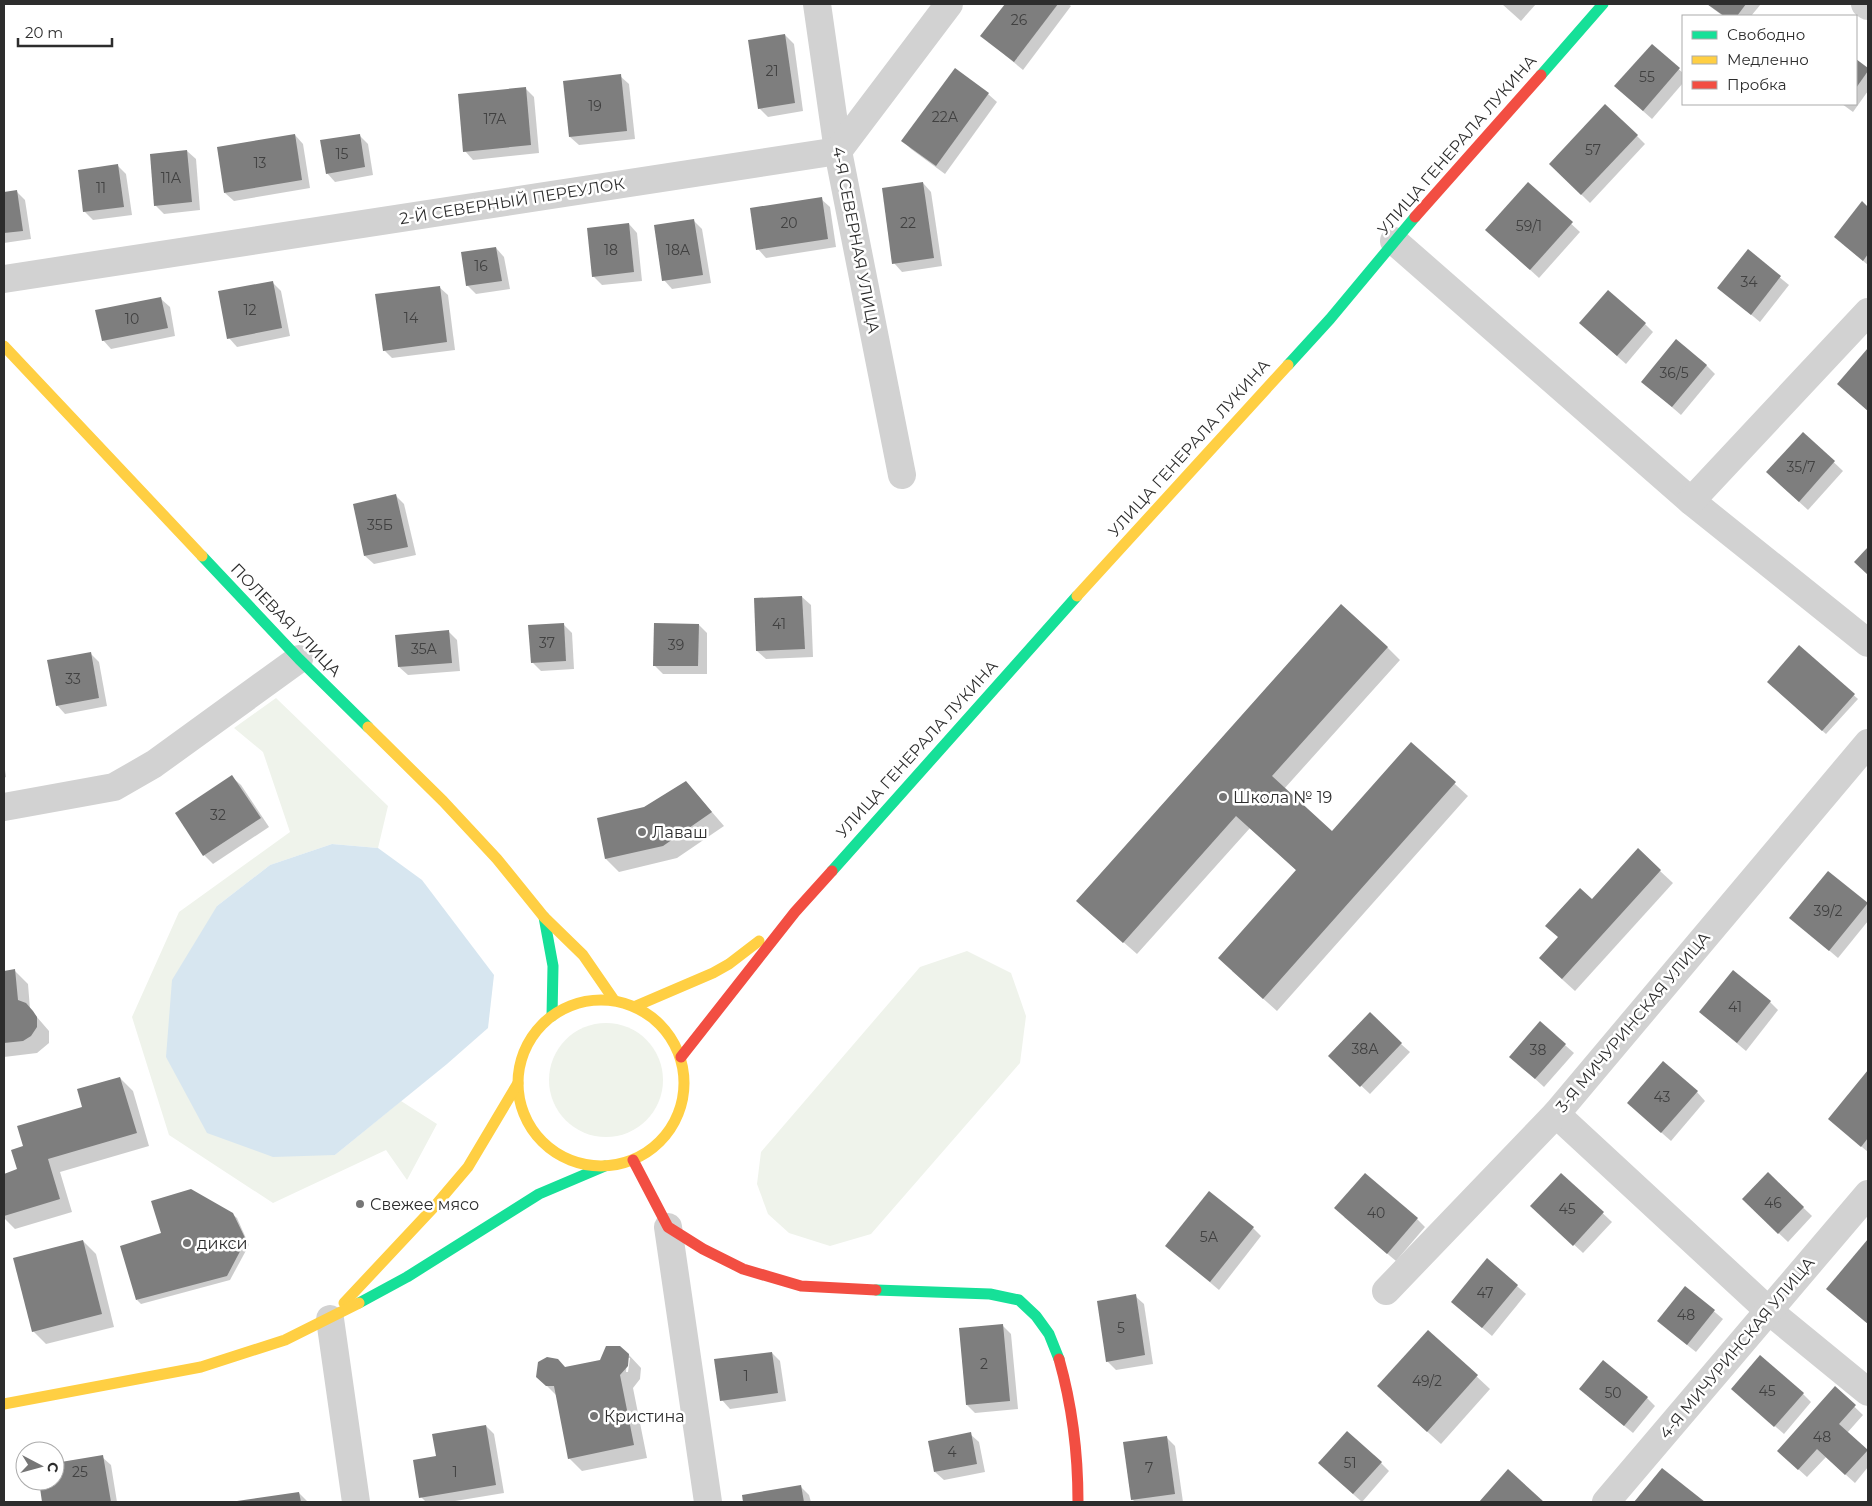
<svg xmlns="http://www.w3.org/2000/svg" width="1872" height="1506" font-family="Montserrat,sans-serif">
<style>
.green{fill:#eff3eb}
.water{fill:#d7e6f0}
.shadow{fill:#0003;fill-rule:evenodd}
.building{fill:#7e7e7e}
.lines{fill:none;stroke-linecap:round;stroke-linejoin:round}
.street{stroke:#d2d2d2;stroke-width:28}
.fast{stroke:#16e098;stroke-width:11}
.slow{stroke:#ffcf43;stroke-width:11}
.jam{stroke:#f24e42;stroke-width:11}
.poi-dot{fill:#767676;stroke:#fff;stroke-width:2}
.labels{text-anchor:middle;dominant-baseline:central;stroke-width:5;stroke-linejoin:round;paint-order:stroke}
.number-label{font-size:14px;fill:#414141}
.street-label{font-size:16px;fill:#2d2d2d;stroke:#fff}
.poi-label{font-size:16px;fill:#2d2d2d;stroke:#fff;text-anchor:start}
</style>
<rect width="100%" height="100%" fill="#fff"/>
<g class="green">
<polygon points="276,698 388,806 378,848 332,844 270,865 217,906 335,1155 401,1101 437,1124 407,1180 386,1150 273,1203 169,1135 132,1017 179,912 290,832 263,752 234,728"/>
<polygon points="967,951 1011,973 1026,1016 1020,1063 871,1234 830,1246 789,1233 768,1214 757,1184 761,1152 920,967"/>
<circle cx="606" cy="1080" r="57"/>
</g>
<polygon class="water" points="332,844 378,848 422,880 494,975 488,1028 447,1064 335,1155 273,1157 207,1133 166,1057 172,980 217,906 270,865"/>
<g class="shadow">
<polygon points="1006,4 1068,4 1071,6 1023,70 982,36"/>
<polygon points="1502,4 1536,4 1521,21"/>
<polygon points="1707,4 1761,4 1751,16 1723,16"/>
<polygon points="785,35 794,44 803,111 768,117 759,108"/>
<polygon points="1652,46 1683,73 1683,83 1652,119 1625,95"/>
<polygon points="1856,60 1868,70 1868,91 1853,112 1842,104 1856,104"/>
<polygon points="620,76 629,84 635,139 579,145 570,137"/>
<polygon points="525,88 534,97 539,153 473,160 465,151"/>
<polygon points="988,94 997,102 945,174 911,149 903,141"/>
<polygon points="295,135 303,144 310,188 234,201 225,193"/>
<polygon points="359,135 368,144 373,175 335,182 327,173"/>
<polygon points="1637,136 1645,144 1590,203 1550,164"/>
<polygon points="187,151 196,159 200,210 164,214 155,205"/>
<polygon points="118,166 126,174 132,215 93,220 84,211"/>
<polygon points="923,183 931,192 942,266 902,272 894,263"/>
<polygon points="1528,184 1580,232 1539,278 1495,238"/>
<polygon points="17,192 25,200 31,239 4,243 4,193"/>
<polygon points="821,199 830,207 836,247 766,258 758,249"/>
<polygon points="1862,203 1868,208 1868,265 1844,245"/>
<polygon points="694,221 702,229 711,283 672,289 664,280"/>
<polygon points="629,224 637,233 642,281 602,285 593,276"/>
<polygon points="496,248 504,257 510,289 476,294 467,285"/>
<polygon points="1748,251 1789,285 1760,322 1719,288"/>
<polygon points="272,282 281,291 290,336 237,347 229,338"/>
<polygon points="439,287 448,295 455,350 392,358 384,350"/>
<polygon points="161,299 170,307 175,336 111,349 103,340"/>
<polygon points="1645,324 1653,332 1626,364 1589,331"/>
<polygon points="1868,350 1868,411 1838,384"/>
<polygon points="1706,365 1715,374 1681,415 1643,382"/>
<polygon points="1803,433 1843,471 1808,510 1776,481"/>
<polygon points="396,496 404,504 416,555 374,564 365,556"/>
<polygon points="802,597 811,605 813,657 766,659 757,651"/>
<polygon points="563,624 572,633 574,669 541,671 533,663"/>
<polygon points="699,625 707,633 707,674 663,674 654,665"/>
<polygon points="449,632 457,640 460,671 408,675 399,667"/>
<polygon points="1799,646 1858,699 1826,734 1772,686"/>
<polygon points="1387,647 1400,660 1284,789 1332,832 1411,744 1468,796 1277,1011 1232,971 1297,871 1250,828 1137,954 1090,913"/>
<polygon points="90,653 99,662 107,706 65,714 57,705"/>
<polygon points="4,762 6,777 4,778"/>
<polygon points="232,777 241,785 269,827 213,864 204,855 177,814"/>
<polygon points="686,782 724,826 677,858 619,872 606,859 599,819 644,808"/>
<polygon points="1660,871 1673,883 1575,991 1553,971 1559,938 1592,901"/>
<polygon points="1828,873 1868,906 1868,921 1838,958 1791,918"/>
<polygon points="15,971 28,984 30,1009 49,1031 49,1043 37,1053 4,1057 4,972"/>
<polygon points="1770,1002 1778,1010 1746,1051 1700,1012"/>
<polygon points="1540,1023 1574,1053 1544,1087 1520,1065"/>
<polygon points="1401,1044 1410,1052 1370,1094 1338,1064"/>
<polygon points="1868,1072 1868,1152 1829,1119"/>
<polygon points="120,1078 133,1091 149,1146 60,1172 72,1212 15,1229 4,1218 4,1175 19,1170 25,1147 84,1107"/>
<polygon points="1697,1092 1705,1101 1671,1141 1637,1111"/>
<polygon points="1561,1174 1612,1222 1583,1253 1541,1214"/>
<polygon points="1768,1174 1812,1216 1788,1242 1743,1199"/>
<polygon points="232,1214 237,1218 249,1245 230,1280 141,1304 137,1300"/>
<polygon points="1344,1217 1417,1219 1425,1227 1396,1261"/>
<polygon points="1253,1228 1261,1236 1219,1290 1167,1246"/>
<polygon points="83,1241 96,1254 114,1327 46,1344 33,1331"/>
<polygon points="1868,1241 1868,1324 1836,1297"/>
<polygon points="1487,1260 1526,1294 1492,1336 1461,1310"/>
<polygon points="1685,1287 1723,1319 1696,1352 1667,1329"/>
<polygon points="1135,1296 1144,1304 1153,1364 1116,1370 1107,1361"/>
<polygon points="1002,1325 1011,1334 1018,1409 975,1413 967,1405"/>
<polygon points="1428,1331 1490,1389 1441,1444 1391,1399"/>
<polygon points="772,1353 780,1361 786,1401 730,1409 722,1400"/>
<path d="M628 1354 641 1368 640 1379 633 1388 647 1458 582 1471 569 1458 557 1396 537 1376ZM627 1358H630L628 1372H626Z"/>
<polygon points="1835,1388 1863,1415 1847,1433 1868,1451 1868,1467 1855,1483 1826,1457 1807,1477 1787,1459"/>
<polygon points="1803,1394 1811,1402 1784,1434 1741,1397"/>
<polygon points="1589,1397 1647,1398 1655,1406 1633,1433"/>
<polygon points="486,1426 494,1434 504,1493 449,1502 426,1502 421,1497 438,1457"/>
<polygon points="970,1434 979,1442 985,1472 944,1480 935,1472"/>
<polygon points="1167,1438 1175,1446 1183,1502 1135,1502 1132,1499"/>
<polygon points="102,1457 111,1465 117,1502 44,1502 40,1481 55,1481 55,1464"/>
<polygon points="1381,1463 1389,1471 1362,1502 1328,1472"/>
<polygon points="1662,1470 1703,1502 1636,1502"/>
<polygon points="1508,1471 1543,1502 1481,1502"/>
<polygon points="801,1487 809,1495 811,1502 745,1502 743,1496"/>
<polygon points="299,1493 308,1502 238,1502"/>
</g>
<g class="building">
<polygon points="1005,4 1058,4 1014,62 980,36"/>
<polygon points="1707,4 1746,4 1737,16 1724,16"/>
<polygon points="785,34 795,103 758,109 748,40"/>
<polygon points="1652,44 1680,68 1643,111 1614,86"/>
<polygon points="1856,59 1868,68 1868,71 1856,88"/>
<polygon points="955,68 989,93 936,166 901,141"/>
<polygon points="621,74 627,131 569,137 563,81"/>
<polygon points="526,87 531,145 463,152 458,94"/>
<polygon points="1605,104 1638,135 1581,195 1549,164"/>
<polygon points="295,134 302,180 224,193 217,147"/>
<polygon points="360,134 365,167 326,174 320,140"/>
<polygon points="187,150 192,202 154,206 150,154"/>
<polygon points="118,164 124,207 83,212 78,170"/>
<polygon points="923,182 934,258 892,264 882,188"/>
<polygon points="1528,182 1573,222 1530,270 1485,230"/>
<polygon points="17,190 23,231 4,233 4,192"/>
<polygon points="822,197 828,239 756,250 750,208"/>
<polygon points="1862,201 1868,207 1868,254 1863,261 1834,237"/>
<polygon points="694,219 703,275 662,281 654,225"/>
<polygon points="629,223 634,272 592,277 587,228"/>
<polygon points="496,247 502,281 466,286 461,252"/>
<polygon points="1748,249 1781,276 1751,315 1717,288"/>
<polygon points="273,281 282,328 227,339 218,291"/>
<polygon points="440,286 447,342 383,351 375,294"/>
<polygon points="1608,290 1646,323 1617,356 1579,323"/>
<polygon points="161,297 168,328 102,341 95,310"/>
<polygon points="1676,339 1707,365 1672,407 1641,382"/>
<polygon points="1868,348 1868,411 1837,384"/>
<polygon points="1803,432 1835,461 1799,502 1766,472"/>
<polygon points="396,494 408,547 364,556 353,504"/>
<polygon points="1868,547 1868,575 1854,562"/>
<polygon points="802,596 805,649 756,651 754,598"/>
<polygon points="1341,604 1388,647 1272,776 1332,831 1411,742 1456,782 1263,999 1218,958 1296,870 1236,816 1123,943 1076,901"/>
<polygon points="564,623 566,661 531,663 528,625"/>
<polygon points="654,623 699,624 698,666 653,666"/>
<polygon points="449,630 452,663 398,667 395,635"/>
<polygon points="1799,645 1855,694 1822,731 1767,682"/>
<polygon points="91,652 99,698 56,706 47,660"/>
<polygon points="232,775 261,818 203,856 175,813"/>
<polygon points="686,781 712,812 663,846 605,859 597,818 644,807"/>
<polygon points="1638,848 1661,870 1562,979 1539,958 1558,937 1545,926 1580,888 1592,899"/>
<polygon points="1828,871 1868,903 1829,951 1789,918"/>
<polygon points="15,969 18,1000 26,1003 33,1011 37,1017 37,1027 31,1036 23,1041 4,1043 4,971"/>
<polygon points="1733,970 1771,1001 1737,1043 1699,1012"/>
<polygon points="1370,1012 1402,1043 1360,1087 1328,1056"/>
<polygon points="1540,1021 1566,1044 1535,1079 1509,1057"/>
<polygon points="1663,1061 1698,1091 1661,1133 1627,1103"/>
<polygon points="1868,1070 1868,1138 1861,1147 1828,1119"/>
<polygon points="120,1077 137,1133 48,1159 60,1199 4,1216 4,1174 17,1169 11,1150 23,1146 17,1126 82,1107 77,1089"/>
<polygon points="1768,1172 1804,1207 1778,1234 1742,1199"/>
<polygon points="1365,1173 1418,1218 1387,1254 1334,1208"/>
<polygon points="1561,1173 1604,1212 1573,1246 1530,1206"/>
<polygon points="191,1189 233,1213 246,1240 227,1276 136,1300 120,1246 161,1233 151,1201"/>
<polygon points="1209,1191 1254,1227 1210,1282 1165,1246"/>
<polygon points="1868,1239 1868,1324 1826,1289"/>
<polygon points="83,1240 102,1314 32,1332 13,1258"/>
<polygon points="1487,1258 1518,1285 1482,1328 1451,1302"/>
<polygon points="1685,1286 1715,1310 1687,1345 1657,1321"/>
<polygon points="1136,1294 1145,1355 1106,1362 1097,1301"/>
<polygon points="1003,1324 1010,1401 966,1405 959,1328"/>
<polygon points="1428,1330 1478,1375 1427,1432 1377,1386"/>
<polygon points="606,1346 620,1346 629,1354 628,1366 620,1375 634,1445 568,1459 554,1386 546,1386 536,1377 538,1362 547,1357 558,1359 565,1367 600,1360"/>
<polygon points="772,1352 778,1393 720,1401 714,1359"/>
<polygon points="1760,1355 1804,1393 1774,1427 1731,1389"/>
<polygon points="1603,1360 1648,1397 1624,1426 1579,1389"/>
<polygon points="1835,1386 1856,1405 1839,1424 1868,1450 1845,1475 1817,1449 1798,1470 1777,1451"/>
<polygon points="486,1425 496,1485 419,1498 413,1460 436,1456 432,1434"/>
<polygon points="1347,1431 1382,1462 1353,1494 1318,1463"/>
<polygon points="971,1432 977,1464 934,1472 928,1441"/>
<polygon points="1167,1436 1175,1494 1131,1500 1123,1442"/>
<polygon points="103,1455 111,1502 42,1502 39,1481 55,1481 55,1463"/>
<polygon points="1662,1468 1705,1502 1634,1502"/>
<polygon points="1508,1469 1544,1502 1479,1502"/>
<polygon points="801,1485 804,1502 743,1502 742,1495"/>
<polygon points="299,1492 301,1502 237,1502 237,1501"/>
</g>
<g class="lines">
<g class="street">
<polyline points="817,4 838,151 902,475"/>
<polyline points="1865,4 1868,6"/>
<polyline points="1394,241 1691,501 1868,643"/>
<polyline points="4,279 838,151 949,4"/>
<polyline points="1691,501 1868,312"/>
<polyline points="4,807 114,787 154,764 299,659"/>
<polyline points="1556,1114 1769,1311 1868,1392"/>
<polyline points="668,1227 708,1502"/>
<polyline points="1386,1291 1556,1114 1868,743"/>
<polyline points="330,1319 356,1502"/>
<polyline points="1606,1502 1868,1194"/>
</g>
<g class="fast">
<polyline points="1541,75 1603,4"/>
<polyline points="1288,365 1330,319 1415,217"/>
<polyline points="202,556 299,659 368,727"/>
<polyline points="832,871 1077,596"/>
<polyline points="544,917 553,966 552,1016"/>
<polyline points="876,1290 990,1294 1019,1300 1036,1316 1049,1334 1059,1359"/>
<polyline points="359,1303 407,1277 539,1194 605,1166"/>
</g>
<g class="slow">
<polyline points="4,346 202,556"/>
<polyline points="1077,596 1288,365"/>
<polyline points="368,727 443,801 497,859 544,917 583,955 614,1000"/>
<circle cx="601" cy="1083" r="83"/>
<polyline points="636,1006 713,973 729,964 759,941"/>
<polyline points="344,1303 434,1207 468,1167 518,1083"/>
<polyline points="4,1404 201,1367 285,1340 359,1303"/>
</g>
<g class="jam">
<polyline points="1415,217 1541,75"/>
<polyline points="681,1057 795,912 832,871"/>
<polyline points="633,1160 668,1227 703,1249 743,1269 801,1286 876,1290"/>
<path d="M1059 1359C1072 1405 1078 1454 1078 1502"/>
</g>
</g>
<g class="poi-dot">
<circle cx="1223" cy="797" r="5"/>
<circle cx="642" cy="832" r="5"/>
<circle cx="360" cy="1204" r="5"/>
<circle cx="187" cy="1243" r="5"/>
<circle cx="594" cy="1416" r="5"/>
</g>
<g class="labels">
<g class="number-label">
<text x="1019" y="20">26</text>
<text x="772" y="71">21</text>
<text x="1647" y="77">55</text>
<text x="595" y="106">19</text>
<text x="945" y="117">22А</text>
<text x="495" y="119">17А</text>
<text x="1593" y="150">57</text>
<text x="342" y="154">15</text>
<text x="260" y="163">13</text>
<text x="171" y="178">11А</text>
<text x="101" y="188">11</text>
<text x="789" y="223">20</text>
<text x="908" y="223">22</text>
<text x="1529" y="226">59/1</text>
<text x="611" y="250">18</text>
<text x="678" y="250">18А</text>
<text x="481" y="266">16</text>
<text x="1749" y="282">34</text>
<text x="250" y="310">12</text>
<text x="411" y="318">14</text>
<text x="132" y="319">10</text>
<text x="1674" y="373">36/5</text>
<text x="1801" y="467">35/7</text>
<text x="380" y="525">35Б</text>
<text x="779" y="624">41</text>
<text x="547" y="643">37</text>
<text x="676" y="645">39</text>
<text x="424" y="649">35А</text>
<text x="73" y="679">33</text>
<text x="218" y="815">32</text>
<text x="1828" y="911">39/2</text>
<text x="1735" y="1007">41</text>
<text x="1365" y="1049">38А</text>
<text x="1538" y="1050">38</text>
<text x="1662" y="1097">43</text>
<text x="1773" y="1203">46</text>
<text x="1567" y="1209">45</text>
<text x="1376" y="1213">40</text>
<text x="1209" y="1237">5А</text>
<text x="1485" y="1293">47</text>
<text x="1686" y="1315">48</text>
<text x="1121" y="1328">5</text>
<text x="984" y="1364">2</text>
<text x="746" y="1376">1</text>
<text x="1427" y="1381">49/2</text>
<text x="1767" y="1391">45</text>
<text x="1613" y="1393">50</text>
<text x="1822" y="1437">48</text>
<text x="952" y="1452">4</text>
<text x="1350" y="1463">51</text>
<text x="1149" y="1468">7</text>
<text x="80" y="1472">25</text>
<text x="455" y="1472">1</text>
</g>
<g class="street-label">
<text transform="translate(1457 145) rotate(-49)">УЛИЦА ГЕНЕРАЛА ЛУКИНА</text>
<text transform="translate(512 201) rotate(-9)">2-Й СЕВЕРНЫЙ ПЕРЕУЛОК</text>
<text transform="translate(856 240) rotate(79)">4-Я СЕВЕРНАЯ УЛИЦА</text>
<text transform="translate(1189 448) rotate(-48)">УЛИЦА ГЕНЕРАЛА ЛУКИНА</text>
<text transform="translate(286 620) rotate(46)">ПОЛЕВАЯ УЛИЦА</text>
<text transform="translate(917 749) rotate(-48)">УЛИЦА ГЕНЕРАЛА ЛУКИНА</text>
<text transform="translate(1633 1022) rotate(-50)">3-Я МИЧУРИНСКАЯ УЛИЦА</text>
<text transform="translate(1737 1348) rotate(-50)">4-Я МИЧУРИНСКАЯ УЛИЦА</text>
</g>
<g class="poi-label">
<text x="1233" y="797">Школа № 19</text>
<text x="652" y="832">Лаваш</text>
<text x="370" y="1204">Свежее мясо</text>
<text x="197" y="1243">дикси</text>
<text x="604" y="1416">Кристина</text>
</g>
</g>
<rect width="1872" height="1506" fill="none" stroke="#2d2d2d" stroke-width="10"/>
<rect x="1682" y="15" width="175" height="90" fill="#ffffff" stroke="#ababab"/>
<rect x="1692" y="31" width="25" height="8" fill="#16e098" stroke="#ababab"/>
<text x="1727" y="40" font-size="15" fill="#2d2d2d">Свободно</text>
<rect x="1692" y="56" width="25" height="8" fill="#ffcf43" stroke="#ababab"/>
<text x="1727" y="65" font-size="15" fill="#2d2d2d">Медленно</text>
<rect x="1692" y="81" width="25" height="8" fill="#f24e42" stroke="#ababab"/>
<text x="1727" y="90" font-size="15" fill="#2d2d2d">Пробка</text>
<g transform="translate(40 1466) rotate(96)"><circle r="24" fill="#ffffff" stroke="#ababab"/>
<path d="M0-4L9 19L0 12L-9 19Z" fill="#767676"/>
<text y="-8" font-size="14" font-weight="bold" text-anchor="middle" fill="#2d2d2d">С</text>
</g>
<path d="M18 38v8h94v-8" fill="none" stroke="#2d2d2d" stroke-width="2.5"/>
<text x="25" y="38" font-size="15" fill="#2d2d2d" stroke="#ffffff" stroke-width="4" paint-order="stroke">20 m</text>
</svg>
